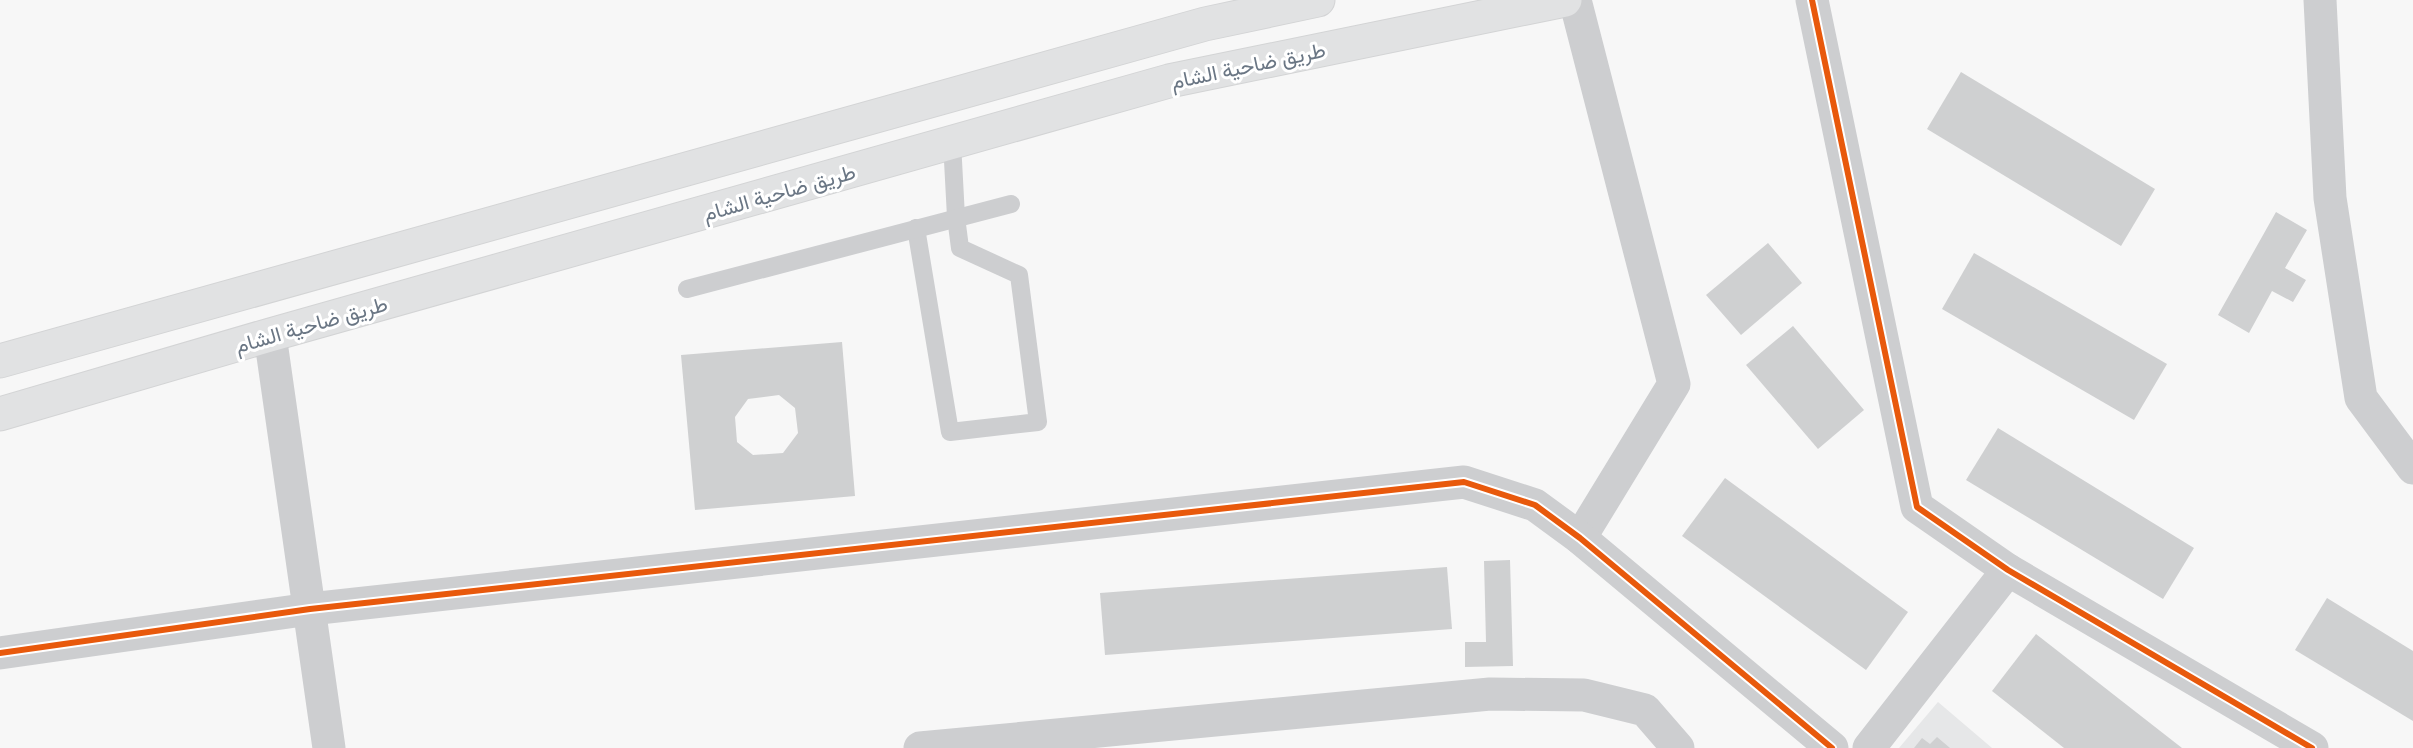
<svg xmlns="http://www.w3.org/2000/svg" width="2413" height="748" font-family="'Golos Text',Vazirmatn,sans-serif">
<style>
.built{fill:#e6e7e8}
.building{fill:#cfd0d1;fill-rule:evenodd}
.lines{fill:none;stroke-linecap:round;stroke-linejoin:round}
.secondary-casing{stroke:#d3d4d5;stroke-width:35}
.service{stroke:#cdced0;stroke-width:18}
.minor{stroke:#cdced0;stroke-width:33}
.tertiary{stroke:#cdced0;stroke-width:33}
.secondary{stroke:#e1e2e3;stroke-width:33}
.cycleway-casing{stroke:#fff;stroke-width:10}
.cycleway{stroke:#e8590c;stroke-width:6}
.labels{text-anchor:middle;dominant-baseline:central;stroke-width:6;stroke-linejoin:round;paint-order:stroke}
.street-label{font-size:21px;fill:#6a7684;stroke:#fff}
</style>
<rect width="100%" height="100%" fill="#f7f7f7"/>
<polygon class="built" points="1938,702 1992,748 1899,748"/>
<g class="building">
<polygon points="1961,72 2155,189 2121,246 1927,129"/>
<polygon points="2276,212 2307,230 2285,268 2306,280 2293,302 2272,291 2249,333 2218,315"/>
<polygon points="1768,243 1802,283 1741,335 1706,295"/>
<polygon points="1974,253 2167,364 2134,420 1942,309"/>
<polygon points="1793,326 1864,410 1818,449 1746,365"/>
<path d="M842 342 855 496 695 510 681 355ZM779 395 795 408 798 433 783 453 753 455 737 442 735 417 748 399Z"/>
<polygon points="1998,428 2194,548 2163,599 1966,480"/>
<polygon points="1725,478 1908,612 1866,670 1682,536"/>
<polygon points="1510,560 1513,666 1465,667 1465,642 1486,642 1484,561"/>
<polygon points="1447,567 1452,629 1105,655 1100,593"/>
<polygon points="2327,598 2413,651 2413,721 2295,650"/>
<polygon points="2036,634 2182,748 2064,748 1992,691"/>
<polygon points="1937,737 1950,748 1914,748 1922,738 1930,744"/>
</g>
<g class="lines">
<defs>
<g id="secondary">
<polyline points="0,361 1205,24 1318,0"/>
<polyline points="0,414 270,335 1169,81 1565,0"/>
</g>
</defs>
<use href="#secondary" class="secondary-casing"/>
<g class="service">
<polyline points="916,228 950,432 1038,422 1019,275 960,248 956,217 952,142"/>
<polyline points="687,289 1011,204"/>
</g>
<g class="minor">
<polyline points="1575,0 1674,384 1580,538"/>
<polyline points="1812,0 1917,507 2008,570 2312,748"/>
<polyline points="2320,0 2330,198 2361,398 2413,468"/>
<polyline points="0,653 310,609 1464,482 1535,505 1580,538 1832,748"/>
<polyline points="920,748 1490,694 1584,695 1645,710 1678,748"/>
<polyline points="1869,748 2008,570"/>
</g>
<polyline class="tertiary" points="270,335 329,748"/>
<use href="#secondary" class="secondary"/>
<defs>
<g id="cycleway">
<polyline points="1812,0 1917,507 2008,570 2312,748"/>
<polyline points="0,653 310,609 1464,482 1535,505 1580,538 1832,748"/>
</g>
</defs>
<use href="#cycleway" class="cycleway-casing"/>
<use href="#cycleway" class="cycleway"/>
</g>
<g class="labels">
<g class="street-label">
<text transform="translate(1248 65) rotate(-12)">طريق ضاحية الشام</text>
<text transform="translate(779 192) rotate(-16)">طريق ضاحية الشام</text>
<text transform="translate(311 324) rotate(-16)">طريق ضاحية الشام</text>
</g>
</g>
</svg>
